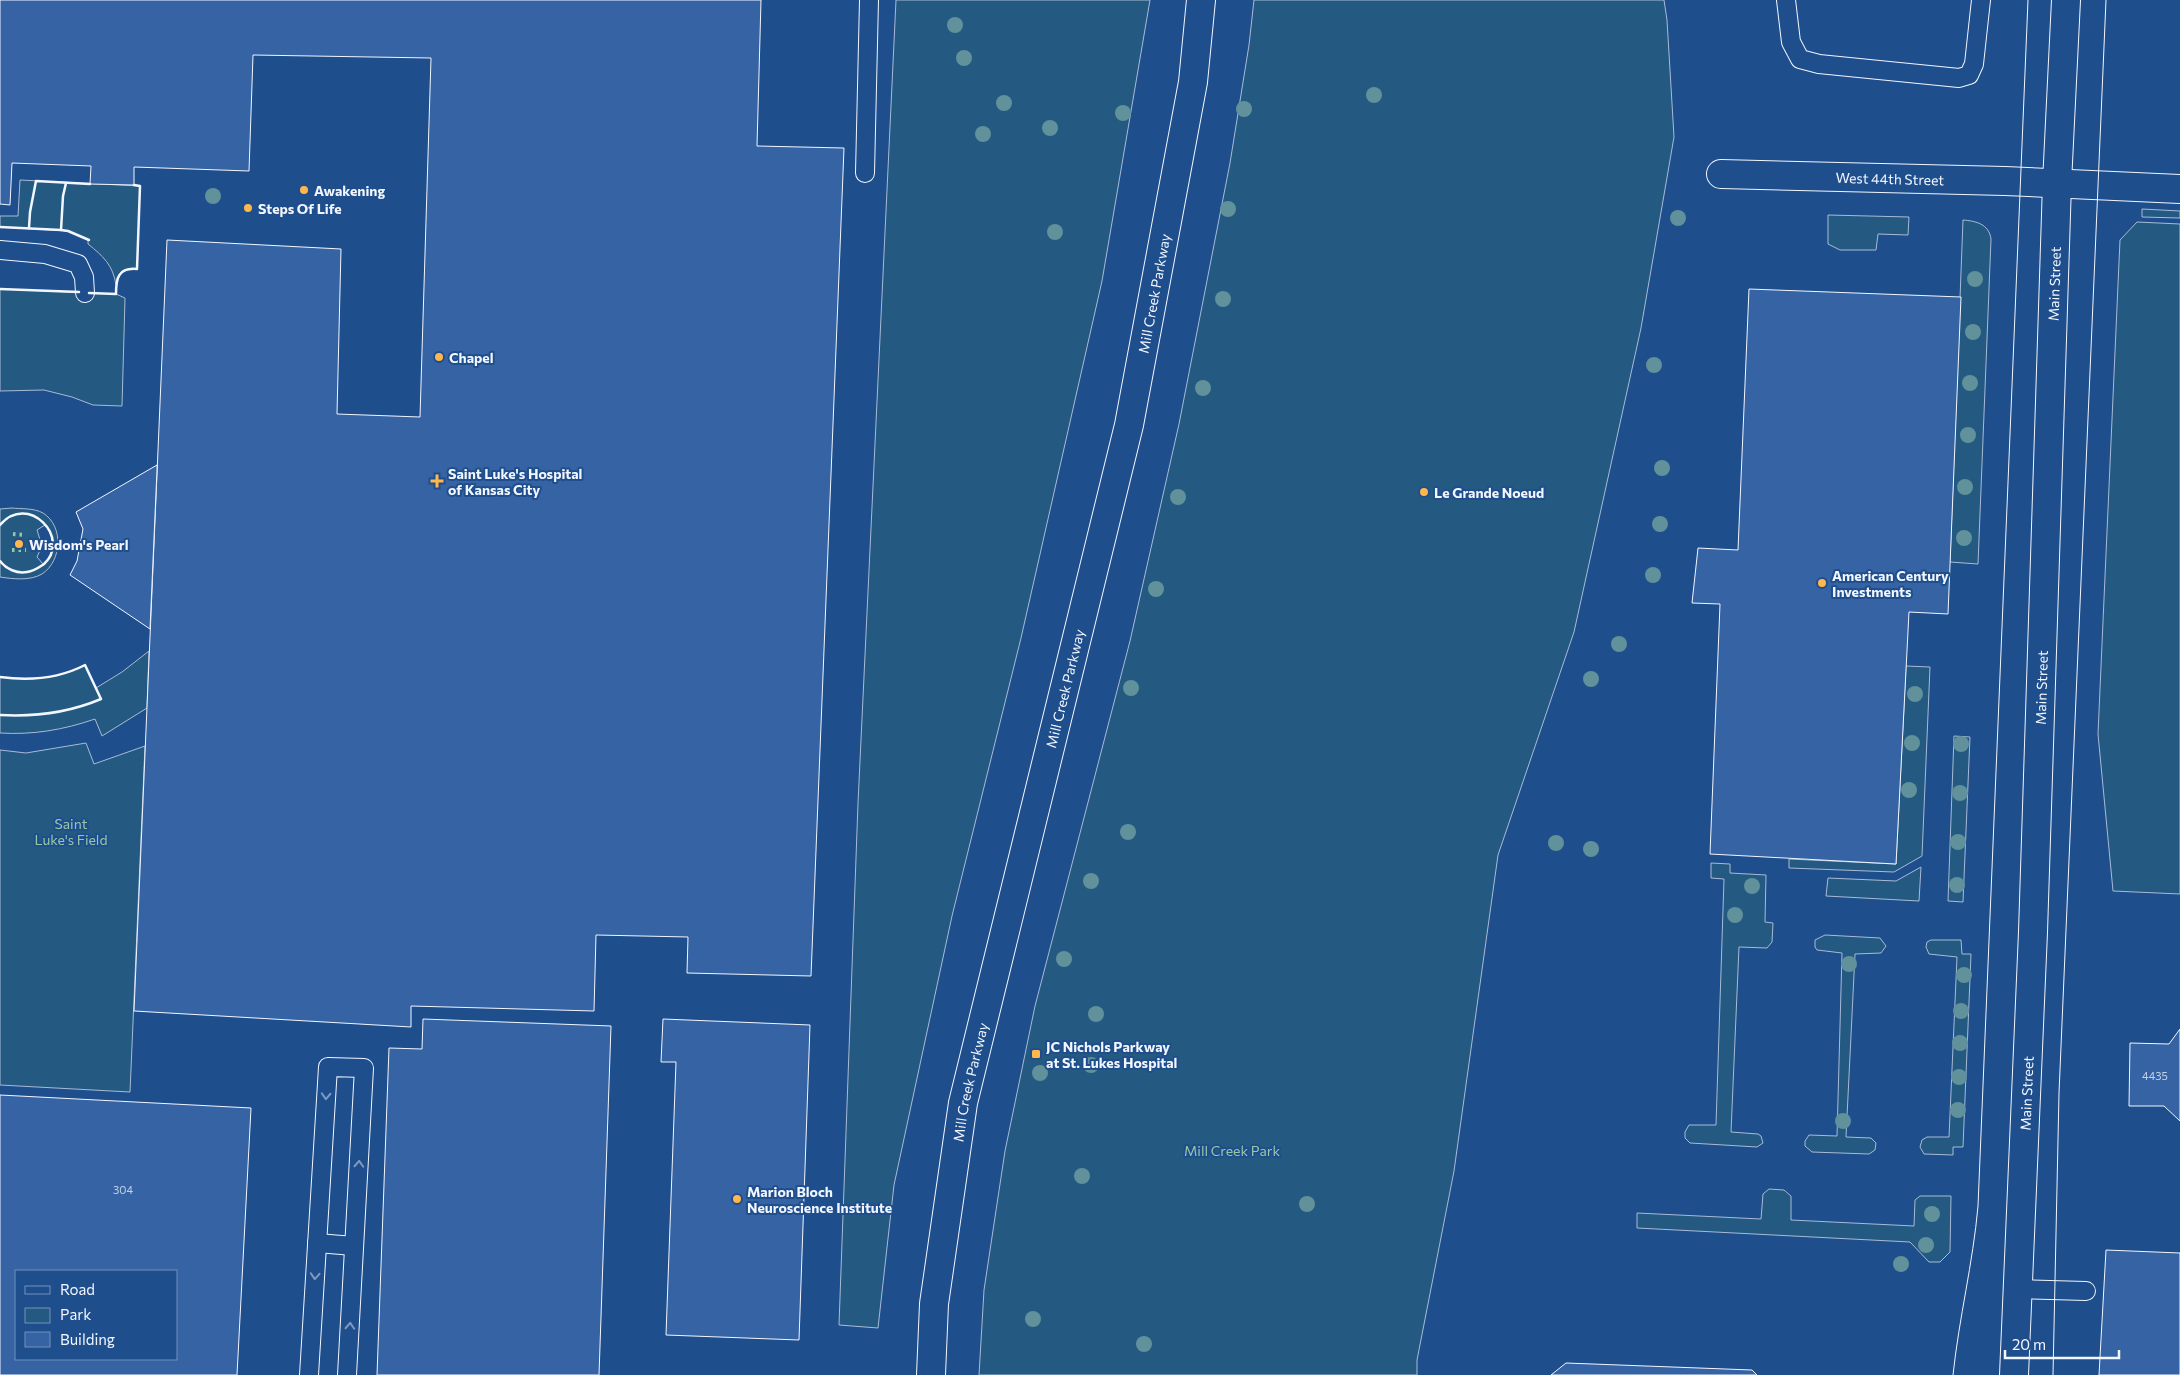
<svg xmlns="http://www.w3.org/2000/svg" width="2180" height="1375" font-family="Commissioner,sans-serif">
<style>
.green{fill:#245a82;stroke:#a8bbd7;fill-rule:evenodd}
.building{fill:#3563a3;stroke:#f2f6ff;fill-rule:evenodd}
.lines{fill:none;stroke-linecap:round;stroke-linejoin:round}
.service-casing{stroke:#f2f6ff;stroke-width:20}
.minor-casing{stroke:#f2f6ff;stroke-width:30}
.secondary-casing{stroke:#f2f6ff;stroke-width:30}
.service{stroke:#1f4e8c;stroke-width:18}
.minor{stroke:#1f4e8c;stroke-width:28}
.secondary{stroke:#1f4e8c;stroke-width:28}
.tram{stroke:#f2f6ff;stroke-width:1}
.hedge{stroke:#97c8a6;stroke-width:4;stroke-dasharray:2.5 4;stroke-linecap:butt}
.wall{stroke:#f2f6ff;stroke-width:2.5}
.tree{fill:#61919a}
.oneway{stroke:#7e9ac0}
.poi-dot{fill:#ffb74d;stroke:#1f4e8c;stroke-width:2}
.labels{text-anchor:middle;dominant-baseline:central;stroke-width:4;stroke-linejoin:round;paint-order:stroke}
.number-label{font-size:11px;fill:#c3d1e8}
.street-label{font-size:14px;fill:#f2f6ff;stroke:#1f4e8c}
.poi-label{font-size:14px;font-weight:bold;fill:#f2f6ff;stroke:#1f4e8c;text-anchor:start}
.park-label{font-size:14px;fill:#97c8a6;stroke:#1f4e8c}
</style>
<rect width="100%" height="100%" fill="#1f4e8c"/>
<g class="green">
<polygon points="896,0 1150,0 1102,281 1021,638 952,916 894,1185 878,1328 839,1325 858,803"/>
<polygon points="1254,0 1664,0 1667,20 1674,137 1641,328 1574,632 1498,855 1454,1171 1417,1360 1417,1375 979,1375 984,1290 1005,1151 1035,1006 1130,641 1179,424 1230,163 1249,45"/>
<path d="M20 180 140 186 137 269 122 271 117 278 116 285C113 265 103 256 88 244V240L68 231 0 227V216H18Z"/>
<polygon points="2142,209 2180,211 2180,218 2142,217"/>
<polygon points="1828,215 1909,217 1908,235 1878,234 1876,250 1840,250 1828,244"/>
<path d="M1963 220C1976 221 1989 224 1991 239L1978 564 1950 562Z"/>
<polygon points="2137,222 2180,224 2180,894 2113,891 2098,734 2120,240"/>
<polygon points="0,289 116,294 125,298 122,406 93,405 72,397 44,390 0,391"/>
<path d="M12 508C22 509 34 508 43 513 64 526 62 561 42 574 30 581 13 579 0 577V509ZM45 525C55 535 55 555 43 564L37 557 42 546 37 530Z"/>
<path d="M149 651 147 708 102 736 95 719C63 730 33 735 0 733V677C30 681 58 679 85 665L96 688 122 672Z"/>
<polygon points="1906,666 1930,667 1922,856 1894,872 1789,868 1789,859 1896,864"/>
<polygon points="1954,736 1970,737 1963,902 1948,901"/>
<polygon points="86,743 94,764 145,746 130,1092 0,1085 0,750 26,753"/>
<polygon points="1711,863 1730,864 1730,873 1766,875 1765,922 1773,923 1772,942 1767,948 1739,947 1731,1132 1758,1134 1761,1136 1763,1143 1757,1147 1690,1143 1685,1138 1685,1132 1689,1125 1716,1125 1724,879 1711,878"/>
<polygon points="1921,867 1919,901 1826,896 1828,878 1896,881"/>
<polygon points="1825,935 1880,938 1886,946 1881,953 1855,954 1846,1137 1871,1138 1876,1143 1875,1150 1869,1154 1812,1152 1805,1146 1805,1141 1809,1135 1837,1136 1842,953 1817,950 1815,947 1815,940"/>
<polygon points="1931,940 1961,940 1962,954 1971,954 1963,1147 1953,1147 1953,1155 1924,1154 1920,1147 1922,1140 1927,1137 1949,1137 1957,957 1929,954 1926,947 1927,942"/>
<polygon points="1769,1189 1784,1190 1791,1196 1791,1220 1914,1226 1915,1200 1920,1196 1951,1196 1950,1252 1940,1262 1929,1262 1910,1242 1637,1228 1637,1213 1761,1219 1763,1194"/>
</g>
<g class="building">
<polygon points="0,0 761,0 757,146 844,148 811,976 687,973 688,937 596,935 594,1011 411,1006 411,1027 134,1011 167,240 341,249 337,414 420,417 431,58 253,55 249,171 134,167 134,185 90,184 91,166 12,163 10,205 0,204"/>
<polygon points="1749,289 1961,297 1948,614 1909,612 1896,864 1710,854 1720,604 1692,603 1698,548 1738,550"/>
<polygon points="157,465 157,470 150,629 70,575 77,561 83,529 76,512"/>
<polygon points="423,1019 611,1026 599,1375 377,1375 389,1048 422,1049"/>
<polygon points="663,1019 810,1025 799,1340 666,1335 676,1062 661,1062"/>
<polygon points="2180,1029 2180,1121 2164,1106 2129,1106 2130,1043 2169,1044"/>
<path d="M0 1095 251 1108 237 1375H0ZM16 1271H176V1359H16Z"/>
<polygon points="2106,1250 2180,1253 2180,1375 2099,1375"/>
<polygon points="1566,1363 1752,1370 1757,1375 1551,1375"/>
</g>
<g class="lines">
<defs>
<g id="service">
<polyline points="1786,0 1791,42 1800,59 1819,64 1959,78 1969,75 1974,64 1981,0"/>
<polyline points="865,173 869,0"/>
<polyline points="0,250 45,254 78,264 84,277 85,293"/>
<polyline points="317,1243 354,1246"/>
<polyline points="2018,1289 2086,1291"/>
<polyline points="309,1375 328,1067 364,1068 347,1375"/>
</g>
<g id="minor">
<path id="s1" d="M1721 174 2005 181 2180 189"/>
</g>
<g id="secondary">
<path id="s2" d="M931 1375 934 1304 963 1103 1129 425 1193 82 1201 0"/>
<path id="s3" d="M2014 1375 2033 932 2057 183 2066 0"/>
</g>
</defs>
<use href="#service" class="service-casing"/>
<use href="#minor" class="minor-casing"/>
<use href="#secondary" class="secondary-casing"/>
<use href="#service" class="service"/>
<use href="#minor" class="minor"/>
<use href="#secondary" class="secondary"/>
<g class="tram">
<path d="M1953 1375C1959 1318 1973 1263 1978 1206L2028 0"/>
<polyline points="2053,1375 2059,1093 2106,0"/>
</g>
<g class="hedge">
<polyline points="13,534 26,535"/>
<polyline points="12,550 26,550"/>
</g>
<g class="wall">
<polyline points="0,227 61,230 63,196 66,183"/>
<polyline points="29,228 30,212 36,181 90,184"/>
<polyline points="61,230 68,231 89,240"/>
<polyline points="0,289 79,292"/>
<path d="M89 293 116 294C116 279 118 267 137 269L140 186 134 185"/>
<path d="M0 525C28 492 72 538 44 564 38 568 34 571 27 572 17 574 6 569 0 561"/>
<path d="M0 677C30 681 58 679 85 665L101 699C68 713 35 717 0 715"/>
</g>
</g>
<g class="tree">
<circle cx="955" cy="25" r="8"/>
<circle cx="964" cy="58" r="8"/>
<circle cx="1374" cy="95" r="8"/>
<circle cx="1004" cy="103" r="8"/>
<circle cx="1244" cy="109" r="8"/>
<circle cx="1123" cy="113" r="8"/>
<circle cx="1050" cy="128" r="8"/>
<circle cx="983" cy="134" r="8"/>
<circle cx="213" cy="196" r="8"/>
<circle cx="1228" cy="209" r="8"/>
<circle cx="1678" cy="218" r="8"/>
<circle cx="1055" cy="232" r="8"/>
<circle cx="1975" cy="279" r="8"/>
<circle cx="1223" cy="299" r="8"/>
<circle cx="1973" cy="332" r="8"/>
<circle cx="1654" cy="365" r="8"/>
<circle cx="1970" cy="383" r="8"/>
<circle cx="1203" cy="388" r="8"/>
<circle cx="1968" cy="435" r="8"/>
<circle cx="1662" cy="468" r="8"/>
<circle cx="1965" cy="487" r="8"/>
<circle cx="1178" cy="497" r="8"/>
<circle cx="1660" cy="524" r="8"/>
<circle cx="1964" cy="538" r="8"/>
<circle cx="1653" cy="575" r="8"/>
<circle cx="1156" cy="589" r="8"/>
<circle cx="1619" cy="644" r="8"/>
<circle cx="1591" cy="679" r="8"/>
<circle cx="1131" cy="688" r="8"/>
<circle cx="1915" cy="694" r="8"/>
<circle cx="1912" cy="743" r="8"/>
<circle cx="1961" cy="744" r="8"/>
<circle cx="1909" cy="790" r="8"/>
<circle cx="1960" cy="793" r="8"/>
<circle cx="1128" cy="832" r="8"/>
<circle cx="1958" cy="842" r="8"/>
<circle cx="1556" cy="843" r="8"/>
<circle cx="1591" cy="849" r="8"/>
<circle cx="1091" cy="881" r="8"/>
<circle cx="1957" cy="885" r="8"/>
<circle cx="1752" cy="886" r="8"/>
<circle cx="1735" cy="915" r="8"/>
<circle cx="1064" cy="959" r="8"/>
<circle cx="1849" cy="964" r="8"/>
<circle cx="1964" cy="975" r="8"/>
<circle cx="1961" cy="1011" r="8"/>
<circle cx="1096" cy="1014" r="8"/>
<circle cx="1960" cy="1043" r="8"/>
<circle cx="1091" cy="1065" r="8"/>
<circle cx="1040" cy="1073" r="8"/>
<circle cx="1959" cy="1077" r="8"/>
<circle cx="1958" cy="1110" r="8"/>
<circle cx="1843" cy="1121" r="8"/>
<circle cx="1082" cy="1176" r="8"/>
<circle cx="1307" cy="1204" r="8"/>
<circle cx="1932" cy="1214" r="8"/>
<circle cx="1926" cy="1245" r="8"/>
<circle cx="1901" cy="1264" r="8"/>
<circle cx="1033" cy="1319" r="8"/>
<circle cx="1144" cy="1344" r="8"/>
</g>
<defs><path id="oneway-chevron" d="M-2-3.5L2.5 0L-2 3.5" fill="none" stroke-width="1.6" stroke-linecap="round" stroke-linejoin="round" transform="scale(1.25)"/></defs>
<g class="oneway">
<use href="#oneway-chevron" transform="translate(326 1096) rotate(93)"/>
<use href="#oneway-chevron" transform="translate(359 1164) rotate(-87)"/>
<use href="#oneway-chevron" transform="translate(315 1276) rotate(94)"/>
<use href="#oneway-chevron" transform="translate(350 1326) rotate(-87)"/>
</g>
<g class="poi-dot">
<circle cx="304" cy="190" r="5"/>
<circle cx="248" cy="208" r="5"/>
<circle cx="439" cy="357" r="5"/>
<path d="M434.5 473.5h5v5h5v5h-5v5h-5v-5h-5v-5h5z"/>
<circle cx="1424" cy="492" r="5"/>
<circle cx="19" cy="544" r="5"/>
<circle cx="1822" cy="583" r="5"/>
<rect x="1031" y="1049" width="10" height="10" rx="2.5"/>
<circle cx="737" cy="1199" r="5"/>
</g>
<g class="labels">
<g class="number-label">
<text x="2155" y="1075">4435</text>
<text x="123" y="1189">304</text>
</g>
<g class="street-label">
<text stroke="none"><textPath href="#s1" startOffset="169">West 44th Street</textPath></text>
<text stroke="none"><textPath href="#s3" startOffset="1092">Main Street</textPath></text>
<text stroke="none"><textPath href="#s2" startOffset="1106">Mill Creek Parkway</textPath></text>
<text stroke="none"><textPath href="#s2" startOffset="701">Mill Creek Parkway</textPath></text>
<text stroke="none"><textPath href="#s3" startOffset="688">Main Street</textPath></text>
<text stroke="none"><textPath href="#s2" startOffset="296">Mill Creek Parkway</textPath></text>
<text stroke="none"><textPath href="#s3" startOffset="282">Main Street</textPath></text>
</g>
<g class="poi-label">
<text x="314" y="190">Awakening</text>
<text x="258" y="208">Steps Of Life</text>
<text x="449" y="357">Chapel</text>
<text x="448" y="473">Saint Luke's Hospital<tspan x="448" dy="16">of Kansas City</tspan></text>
<text x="1434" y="492">Le Grande Noeud</text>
<text x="29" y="544">Wisdom's Pearl</text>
<text x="1832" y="575">American Century<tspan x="1832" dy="16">Investments</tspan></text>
<text x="1046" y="1046">JC Nichols Parkway<tspan x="1046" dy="16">at St. Lukes Hospital</tspan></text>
<text x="747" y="1191">Marion Bloch<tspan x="747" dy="16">Neuroscience Institute</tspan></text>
</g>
<g class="park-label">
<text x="71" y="823">Saint<tspan x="71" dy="16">Luke's Field</tspan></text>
<text x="1232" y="1150">Mill Creek Park</text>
</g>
</g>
<rect x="15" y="1270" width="162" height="90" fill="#1f4e8c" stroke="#7391ba"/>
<rect x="25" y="1286" width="25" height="8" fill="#1f4e8c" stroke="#7391ba"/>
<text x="60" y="1295" font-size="15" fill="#f2f6ff">Road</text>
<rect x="25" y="1308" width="25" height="15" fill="#245a82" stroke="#7391ba"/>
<text x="60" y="1320" font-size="15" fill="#f2f6ff">Park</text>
<rect x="25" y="1332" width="25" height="15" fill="#3563a3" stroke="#7391ba"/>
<text x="60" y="1345" font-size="15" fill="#f2f6ff">Building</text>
<path d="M2005 1350v8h114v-8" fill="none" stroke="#f2f6ff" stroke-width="2.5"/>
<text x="2012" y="1350" font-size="15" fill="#f2f6ff" stroke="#1f4e8c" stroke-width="4" paint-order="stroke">20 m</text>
</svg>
